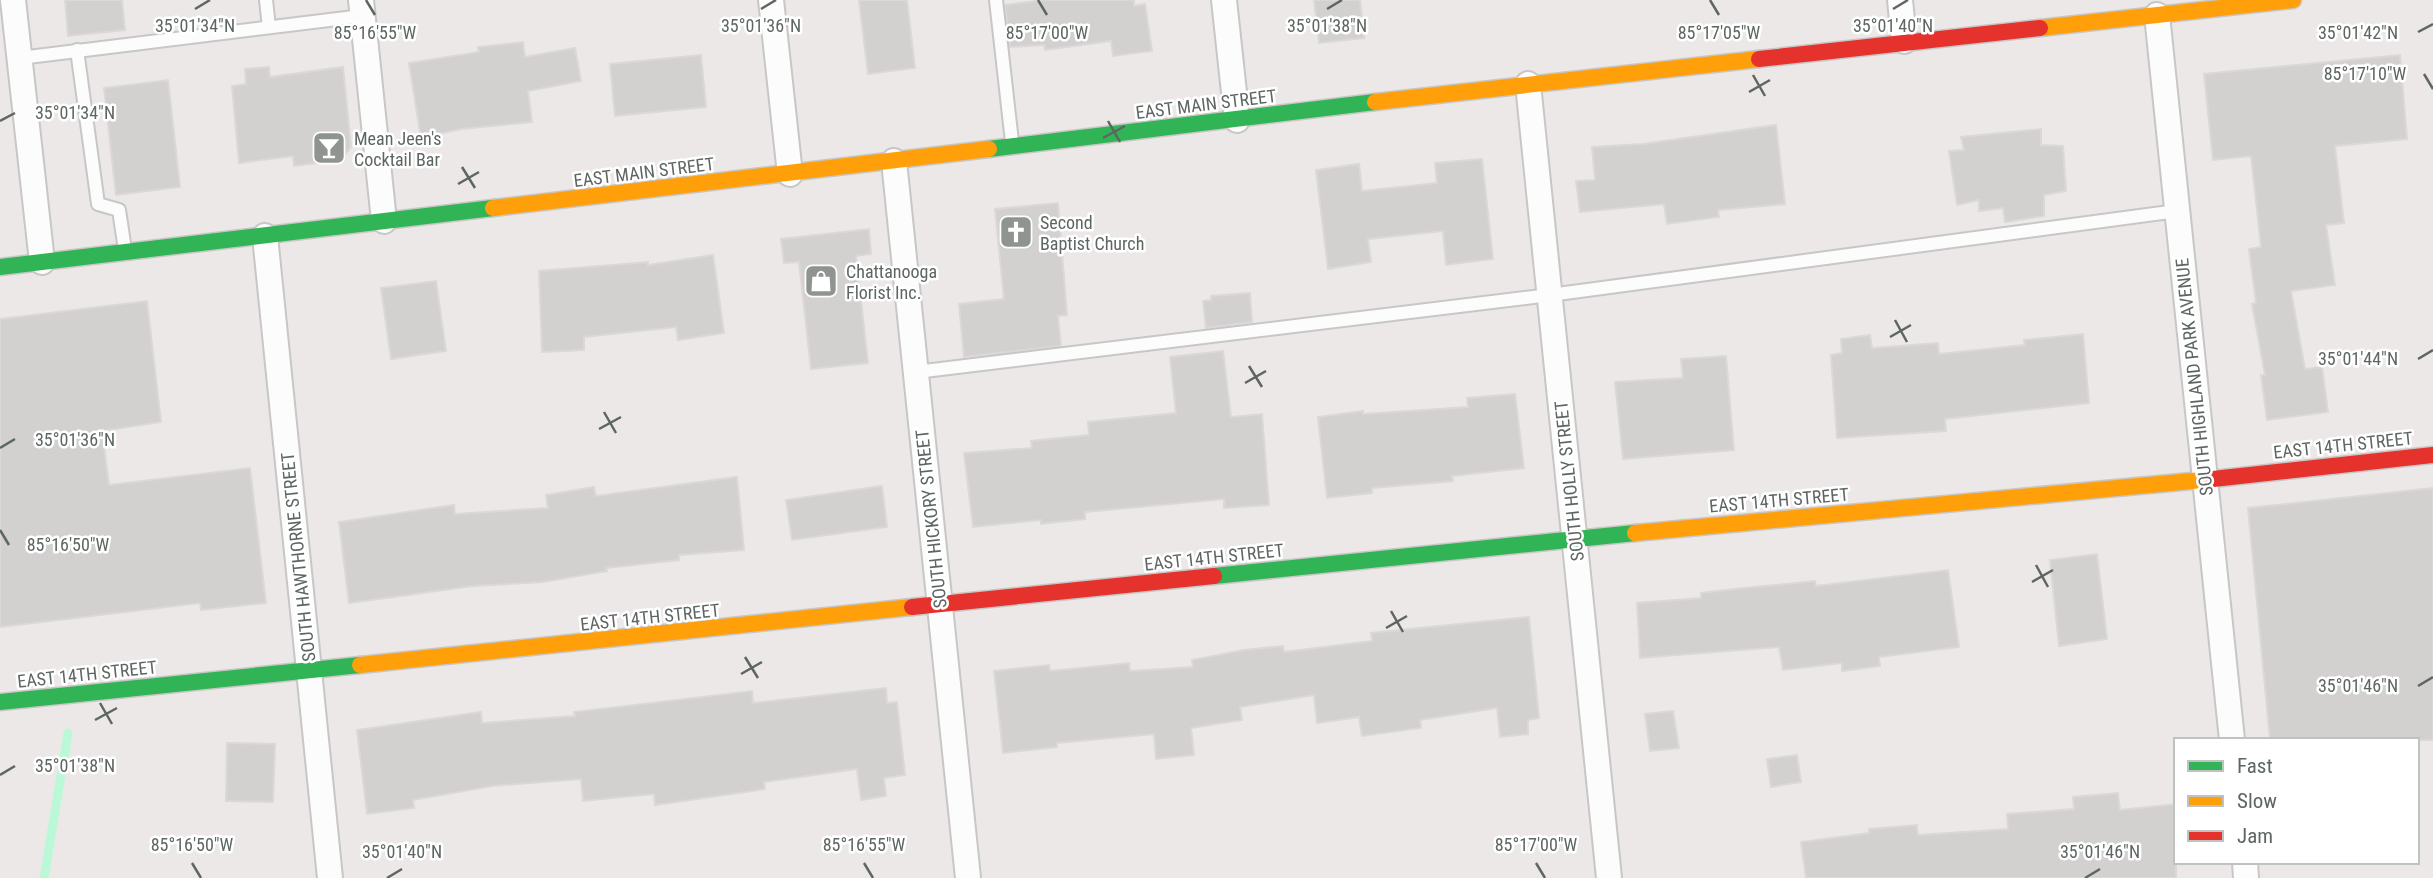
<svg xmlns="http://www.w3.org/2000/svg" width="2433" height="878" font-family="'Roboto Condensed',sans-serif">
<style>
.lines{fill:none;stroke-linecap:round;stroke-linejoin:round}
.stream{stroke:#bbf8d8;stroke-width:9}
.building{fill:#d3d1d0;stroke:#dcd7d8;stroke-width:2}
.lane-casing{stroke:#c7c7c6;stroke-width:16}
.street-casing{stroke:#c7c7c6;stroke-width:28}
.fast-casing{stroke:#c8c7c6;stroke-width:19}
.slow-casing{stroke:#c8c7c6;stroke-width:19}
.jam-casing{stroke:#c8c7c6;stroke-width:19}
.lane{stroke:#fcfcfc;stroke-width:12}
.street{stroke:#fcfcfc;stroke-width:24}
.fast{stroke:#30b455;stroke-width:16}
.slow{stroke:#ff9f0a;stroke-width:16}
.jam{stroke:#e5322d;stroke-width:16}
.ticks{fill:none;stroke:#5d6662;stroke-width:2.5}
.labels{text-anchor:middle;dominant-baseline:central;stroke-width:5;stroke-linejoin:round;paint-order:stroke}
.street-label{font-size:18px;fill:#5d6662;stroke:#fff}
.poi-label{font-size:18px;fill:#5d6662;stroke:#fff;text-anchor:start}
.ticks-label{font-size:18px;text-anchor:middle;fill:#5d6662;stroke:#fff;stroke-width:5;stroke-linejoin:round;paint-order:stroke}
</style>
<rect width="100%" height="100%" fill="#ede8e8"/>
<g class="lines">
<polyline class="stream" points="44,878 68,733"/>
</g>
<g class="building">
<polygon points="65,0 122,0 125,30 68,36"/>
<polygon points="859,0 907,0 915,68 868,74"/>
<polygon points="1043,0 1134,0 1134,6 1145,4 1152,51 1113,56 1111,41 1045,50 1044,45 1010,47 1005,5"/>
<polygon points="1314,0 1360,0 1364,38 1319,43"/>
<polygon points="523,42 525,57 575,48 581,81 528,91 532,122 461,129 421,138 409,63 479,52 478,47"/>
<polygon points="701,55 706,107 615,116 610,64"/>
<polygon points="2400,55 2407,139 2335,146 2344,223 2326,225 2335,285 2291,291 2305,369 2322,367 2328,412 2267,420 2261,375 2265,375 2252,304 2256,303 2249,249 2261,247 2251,156 2213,160 2204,74"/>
<polygon points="269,67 270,77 343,67 351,147 341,160 294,166 293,156 239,163 232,86 246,84 245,69"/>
<polygon points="168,80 180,187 116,195 104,88"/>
<polygon points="1776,125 1785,204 1718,210 1719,217 1667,224 1664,204 1580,212 1576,181 1595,180 1592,147 1643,144"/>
<polygon points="2041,129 2041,145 2063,146 2066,191 2044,195 2044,216 2005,222 2003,208 1979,211 1979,200 1957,205 1949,151 1964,150 1961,137"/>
<polygon points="1482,159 1493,259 1446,265 1443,231 1368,239 1371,262 1328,269 1316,170 1359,164 1362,191 1437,183 1435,163"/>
<polygon points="1058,203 1067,315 1058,316 1061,346 964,357 959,304 1004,299 995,209"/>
<polygon points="869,229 871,254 856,256 868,363 811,369 799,262 784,263 781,239"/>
<polygon points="713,255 724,333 678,340 676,327 584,337 584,350 542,352 539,271 648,262 648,265"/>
<polygon points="436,281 446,351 391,359 381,288"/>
<polygon points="1250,293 1252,322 1206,328 1203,301 1211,300 1211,296"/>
<polygon points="147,301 161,422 102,431 109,485 250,468 266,603 201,610 200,603 0,627 0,319"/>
<polygon points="2083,334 2089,403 1945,419 1946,431 1837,438 1831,355 1842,353 1841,339 1870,335 1872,348 1938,343 1939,354 2025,345 2024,340"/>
<polygon points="1223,351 1231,417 1262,414 1269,505 1224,508 1224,499 1085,512 1085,519 1041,524 1041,520 973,527 964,453 1032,448 1031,441 1089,435 1088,422 1176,413 1170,357"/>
<polygon points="1726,356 1734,450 1623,459 1615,382 1683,378 1681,359"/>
<polygon points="1515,394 1524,468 1452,476 1453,481 1372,488 1372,493 1327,498 1318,417 1363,411 1363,414 1468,407 1467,398"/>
<polygon points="737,477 744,550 679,555 679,560 606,568 607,571 543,582 473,586 349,603 339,522 454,505 455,514 548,508 546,495 594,487 596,496"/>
<polygon points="882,486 887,527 792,540 786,500"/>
<polygon points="2433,488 2433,740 2270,740 2248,508"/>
<polygon points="2097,554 2107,639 2059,646 2050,560"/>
<polygon points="1948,570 1959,647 1879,657 1880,666 1842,671 1842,663 1783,670 1779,647 1640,658 1637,603 1701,598 1701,593 1744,588 1815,581 1816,586"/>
<polygon points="1529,617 1539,718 1528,720 1528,734 1500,737 1497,708 1420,720 1421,728 1362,736 1359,717 1317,723 1314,695 1240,707 1242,720 1191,728 1194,755 1156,759 1154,734 1057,743 1057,747 1003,753 994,671 1049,665 1050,671 1129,663 1130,671 1193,667 1192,660 1244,650 1283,646 1284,652 1372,641 1371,633"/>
<polygon points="886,688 887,703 897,702 905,775 884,778 886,796 861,800 857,769 764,782 765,789 655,805 654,794 583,801 581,779 492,786 413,800 414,808 367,814 357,730 481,712 482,723 575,716 574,712 752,691 753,703"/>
<polygon points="1673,711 1679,748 1650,751 1645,714"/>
<polygon points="227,743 275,744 273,802 226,801"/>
<polygon points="1797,755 1801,782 1771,787 1767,759"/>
<polygon points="2118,793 2120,810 2176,804 2176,878 1806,878 1801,842 1869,833 1869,829 1917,825 1918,835 2008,829 2007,814 2074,809 2073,797"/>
</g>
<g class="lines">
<defs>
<g id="lane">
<polyline points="266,0 269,27"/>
<polyline points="996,0 1012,142"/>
<polyline points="77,50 98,204 119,210 125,250"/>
<polyline points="20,58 362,16"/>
<polyline points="916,372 1550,295 2177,211"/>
</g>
<g id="street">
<polyline points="13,0 42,262"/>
<polyline points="361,0 384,221"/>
<polyline points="771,0 790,174"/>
<polyline points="1224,0 1237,120"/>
<polyline points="1900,0 1904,41"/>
<polyline points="2157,15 2232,740"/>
<polyline points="1528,84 1609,878"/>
<polyline points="894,161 968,878"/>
<polyline points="265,236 330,878"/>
<polyline points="2245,862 2246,878"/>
</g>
<g id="fast">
<polyline points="989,149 1375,102"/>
<polyline points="0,267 493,208"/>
<polyline points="1214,576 1635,533"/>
<polyline points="0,702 360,665"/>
</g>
<g id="slow">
<polyline points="2040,28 2293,0"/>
<polyline points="1375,102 1759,59"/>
<polyline points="493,208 989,149"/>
<polyline points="1635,533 2213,479"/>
<polyline points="360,665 912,607"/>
</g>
<g id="jam">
<polyline points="1759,59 2040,28"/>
<polyline points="2213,479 2433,455"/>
<polyline points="912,607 1214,576"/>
</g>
</defs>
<use href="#lane" class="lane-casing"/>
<use href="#street" class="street-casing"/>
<use href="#fast" class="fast-casing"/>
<use href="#slow" class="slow-casing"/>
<use href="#jam" class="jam-casing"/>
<use href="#lane" class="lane"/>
<use href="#street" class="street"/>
<use href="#fast" class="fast"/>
<use href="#slow" class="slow"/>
<use href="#jam" class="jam"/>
</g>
<path class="ticks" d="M366 0 375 15M1038 0 1047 15M1710 0 1719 15M195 9 210 0M761 9 776 0M1327 9 1342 0M1893 9 1908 0M2418 32 2433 24M2424 74 2433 89M1753 75 1765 96M1749 92 1770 80M0 121 15 113M1108 121 1120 142M1103 138 1125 126M462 167 475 188M458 184 479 172M1895 320 1907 342M1890 337 1911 325M2418 359 2433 350M1249 366 1262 387M1245 383 1266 371M604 412 616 433M599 429 621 417M0 448 15 439M0 530 9 545M2036 565 2048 587M2032 582 2053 570M1391 611 1403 632M1386 628 1407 616M745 657 758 678M741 674 762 662M2418 686 2433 677M100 703 112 724M95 720 117 708M0 775 15 766M192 863 201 878M864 863 873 878M1536 863 1545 878M387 878 402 869M2085 878 2100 869"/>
<defs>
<symbol id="bar-square" viewBox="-11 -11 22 22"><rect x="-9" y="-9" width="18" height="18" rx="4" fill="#8f9491" stroke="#fff"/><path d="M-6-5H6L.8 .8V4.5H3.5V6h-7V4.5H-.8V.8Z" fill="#fff"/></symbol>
<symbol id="church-square" viewBox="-11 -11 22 22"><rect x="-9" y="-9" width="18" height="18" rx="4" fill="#8f9491" stroke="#fff"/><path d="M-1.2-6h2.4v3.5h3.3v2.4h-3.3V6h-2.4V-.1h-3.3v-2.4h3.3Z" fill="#fff"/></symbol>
<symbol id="shop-square" viewBox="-11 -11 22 22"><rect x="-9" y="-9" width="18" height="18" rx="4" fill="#8f9491" stroke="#fff"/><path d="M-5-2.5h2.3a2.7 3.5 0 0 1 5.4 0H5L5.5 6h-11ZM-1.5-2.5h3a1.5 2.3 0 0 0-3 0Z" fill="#fff"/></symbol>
</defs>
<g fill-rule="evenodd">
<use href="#bar-square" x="310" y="129" width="38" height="38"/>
<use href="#church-square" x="997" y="213" width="38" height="38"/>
<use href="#shop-square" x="802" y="262" width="38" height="38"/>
</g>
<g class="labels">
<g class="street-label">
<text transform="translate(1206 104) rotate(-7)">EAST MAIN STREET</text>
<text transform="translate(644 172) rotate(-7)">EAST MAIN STREET</text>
<text transform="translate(2194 377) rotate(-96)">SOUTH HIGHLAND PARK AVENUE</text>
<text transform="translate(2343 445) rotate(-6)">EAST 14TH STREET</text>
<text transform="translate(1569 481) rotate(-96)">SOUTH HOLLY STREET</text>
<text transform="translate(1779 500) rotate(-5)">EAST 14TH STREET</text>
<text transform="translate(931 519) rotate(-96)">SOUTH HICKORY STREET</text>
<text transform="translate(298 557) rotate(-96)">SOUTH HAWTHORNE STREET</text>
<text transform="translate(1214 557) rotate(-6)">EAST 14TH STREET</text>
<text transform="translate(650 617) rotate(-6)">EAST 14TH STREET</text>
<text transform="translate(87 674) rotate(-6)">EAST 14TH STREET</text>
</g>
<g class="poi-label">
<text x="354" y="138">Mean Jeen's<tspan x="354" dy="21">Cocktail Bar</tspan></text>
<text x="1040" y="222">Second<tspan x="1040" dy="21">Baptist Church</tspan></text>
<text x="846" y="271">Chattanooga<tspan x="846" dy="21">Florist Inc.</tspan></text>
</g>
</g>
<g class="ticks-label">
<text x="195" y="32">35°01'34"N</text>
<text x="761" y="32">35°01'36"N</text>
<text x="1327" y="32">35°01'38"N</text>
<text x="1893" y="32">35°01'40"N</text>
<text x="2358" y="39">35°01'42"N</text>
<text x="375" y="39">85°16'55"W</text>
<text x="1047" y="39">85°17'00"W</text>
<text x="1719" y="39">85°17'05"W</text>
<text x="2365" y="80">85°17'10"W</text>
<text x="75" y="119">35°01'34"N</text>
<text x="2358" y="365">35°01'44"N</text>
<text x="75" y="446">35°01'36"N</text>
<text x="68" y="551">85°16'50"W</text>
<text x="2358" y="692">35°01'46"N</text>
<text x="75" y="772">35°01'38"N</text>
<text x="192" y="851">85°16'50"W</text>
<text x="864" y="851">85°16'55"W</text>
<text x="1536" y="851">85°17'00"W</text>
<text x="402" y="858">35°01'40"N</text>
<text x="2100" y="858">35°01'46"N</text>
</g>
<rect x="2174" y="738" width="245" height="126" fill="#ffffff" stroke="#bec2c0" stroke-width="2"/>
<rect x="2188" y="761" width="35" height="10" fill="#30b455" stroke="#bec2c0" stroke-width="2"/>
<text x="2237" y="773" font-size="21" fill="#5d6662">Fast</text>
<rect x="2188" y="796" width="35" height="10" fill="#ff9f0a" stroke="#bec2c0" stroke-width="2"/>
<text x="2237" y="808" font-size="21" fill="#5d6662">Slow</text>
<rect x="2188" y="831" width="35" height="10" fill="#e5322d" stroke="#bec2c0" stroke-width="2"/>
<text x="2237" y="843" font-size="21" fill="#5d6662">Jam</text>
</svg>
